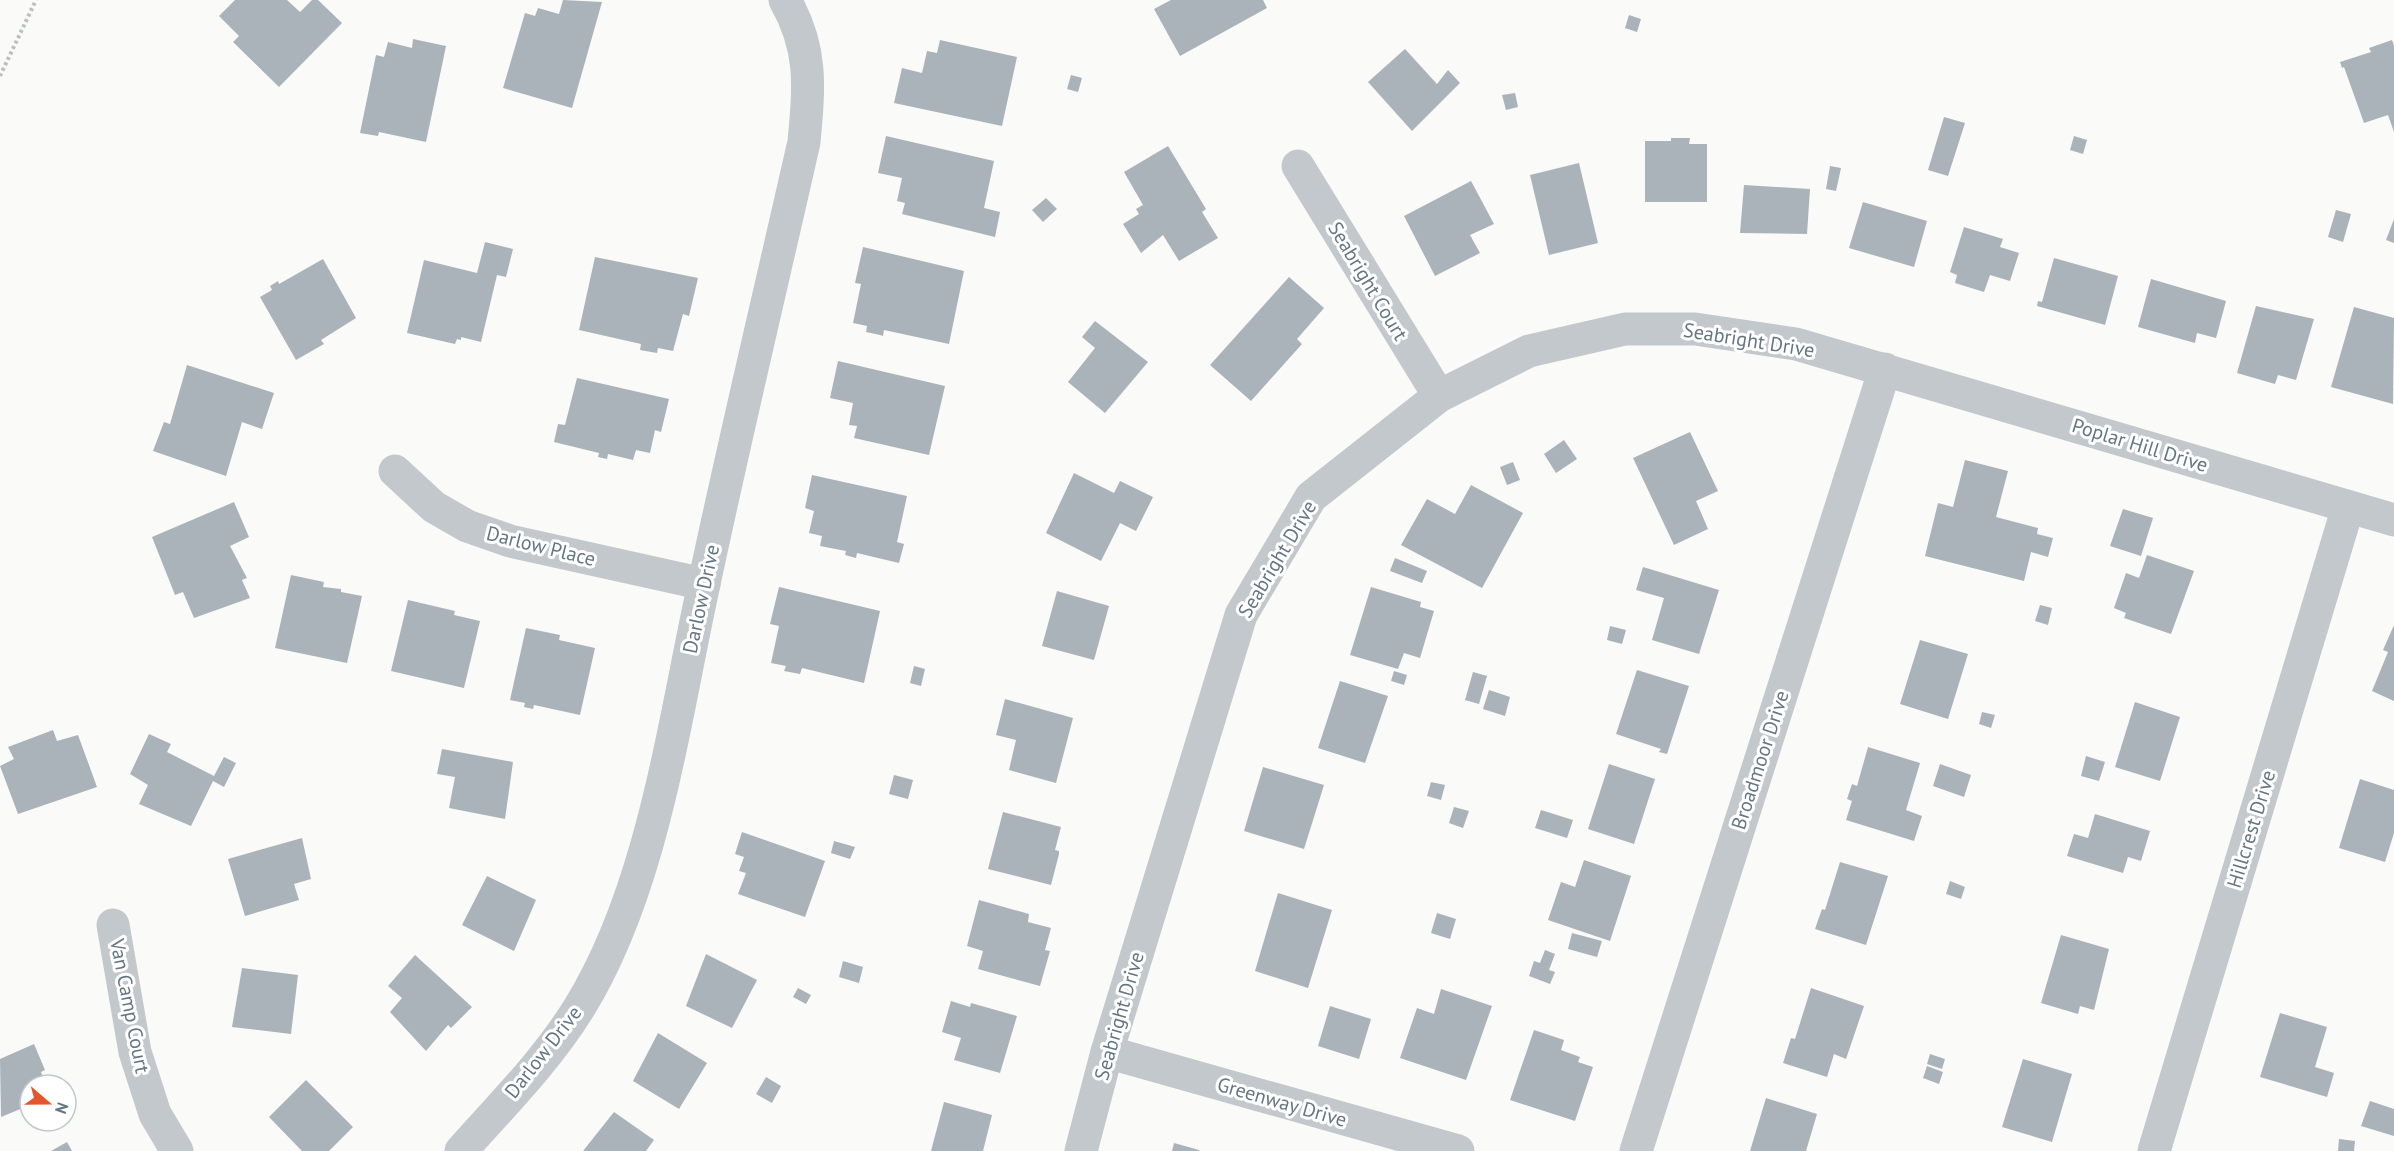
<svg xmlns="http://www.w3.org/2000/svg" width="2394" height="1151" font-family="'PT Sans',sans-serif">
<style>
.building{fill:#aab3b9}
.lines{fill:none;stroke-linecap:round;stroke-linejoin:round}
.path{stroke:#bbbfc2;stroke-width:4;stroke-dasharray:3 3;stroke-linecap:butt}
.minor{stroke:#c3c8cc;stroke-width:33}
.labels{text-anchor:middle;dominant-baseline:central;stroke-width:6;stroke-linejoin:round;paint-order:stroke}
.street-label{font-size:20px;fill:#657683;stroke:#fff}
</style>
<rect width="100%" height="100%" fill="#fafaf8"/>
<g class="building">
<polygon points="235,0 287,0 300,12 312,0 318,0 342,23 279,87 233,42 239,36 219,16"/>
<polygon points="563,0 602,2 572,108 503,88 525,13 535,16 538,8 559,14"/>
<polygon points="1171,0 1263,0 1267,8 1180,56 1154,9"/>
<polygon points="1629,15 1641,19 1637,32 1625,28"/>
<polygon points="413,39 446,46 426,142 379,132 378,136 360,133 376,55 384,57 388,42 412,48"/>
<polygon points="940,40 1017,57 1002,126 894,103 902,68 922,73 927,51 937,53"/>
<polygon points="2392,40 2394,46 2394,132 2388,115 2364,123 2344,67 2342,68 2340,62 2371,52 2369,48"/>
<polygon points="1405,49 1437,84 1448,70 1460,83 1412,131 1368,82"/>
<polygon points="1071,75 1082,78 1078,92 1067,89"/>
<polygon points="1515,93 1518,107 1506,110 1502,95"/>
<polygon points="1944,117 1965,123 1948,176 1928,170"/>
<polygon points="886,136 994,161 984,208 1000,212 995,237 902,214 905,203 897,201 902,178 878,173"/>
<polygon points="2074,136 2087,140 2083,154 2070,150"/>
<polygon points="1671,138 1690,138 1689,144 1707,144 1707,202 1645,202 1645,141 1671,141"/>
<polygon points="1168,146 1206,209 1202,212 1218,238 1179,261 1163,235 1141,253 1123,224 1139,214 1136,209 1143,205 1124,172"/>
<polygon points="1579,163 1598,243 1549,255 1530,175"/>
<polygon points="1830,166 1841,168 1836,191 1826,189"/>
<polygon points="1471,181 1494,224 1470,235 1480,253 1435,276 1404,216"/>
<polygon points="1744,185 1810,189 1807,234 1740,233"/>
<polygon points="1046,198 1057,209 1043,222 1032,210"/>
<polygon points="1863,202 1927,221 1914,267 1849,248"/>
<polygon points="2336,210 2351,214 2343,242 2328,237"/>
<polygon points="2394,219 2394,243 2386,240"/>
<polygon points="1964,227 2003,239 2000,247 2019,253 2010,281 1990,275 1984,292 1955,283 1957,275 1950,272"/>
<polygon points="485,242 513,249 506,277 497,275 481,342 461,337 461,340 457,339 455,344 407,333 424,260 477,273"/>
<polygon points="863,247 964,271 949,344 884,330 883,336 880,335 866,332 867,326 853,323 861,284 855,283"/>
<polygon points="595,257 698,278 689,316 683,314 673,351 658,348 657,353 640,350 641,344 579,330"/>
<polygon points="2054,258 2118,276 2105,325 2037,306 2038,301 2042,302"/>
<polygon points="323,259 356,318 321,340 324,344 296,360 260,297 272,290 270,286 278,281 279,284"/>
<polygon points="1289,277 1324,308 1297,339 1302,344 1251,401 1210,365"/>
<polygon points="2151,279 2226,301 2216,338 2197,333 2195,343 2138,327"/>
<polygon points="2256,306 2314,319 2296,380 2278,375 2275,384 2237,373"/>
<polygon points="2354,307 2394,318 2393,404 2331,387"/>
<polygon points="1095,321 1148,362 1105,413 1068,382 1095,348 1082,337"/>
<polygon points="838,361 945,386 929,455 854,438 857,426 849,425 853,403 830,398"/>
<polygon points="187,365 274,393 262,429 242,422 226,476 153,451 164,422 170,424"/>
<polygon points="577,378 669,399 661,432 655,430 650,453 636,450 633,460 608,454 607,459 598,457 599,453 554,442 558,424 565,425"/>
<polygon points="1690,432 1718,491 1696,501 1708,529 1674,545 1633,458"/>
<polygon points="1564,440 1577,459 1556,473 1544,454"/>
<polygon points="1965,460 2008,471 1996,517 2038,528 2037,534 2053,538 2048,557 2031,552 2024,581 1925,556 1938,503 1953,507"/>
<polygon points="1513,462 1520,480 1507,485 1500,467"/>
<polygon points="1074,473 1114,493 1120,481 1153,497 1136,531 1120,523 1101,561 1046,533"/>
<polygon points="812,475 907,496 897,542 904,544 899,563 857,553 856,558 845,555 846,551 820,546 822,536 809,533 814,511 805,508"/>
<polygon points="1471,485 1523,513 1482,588 1401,545 1427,499 1455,514"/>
<polygon points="234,502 249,537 230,546 247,578 242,580 250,598 194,618 183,592 175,595 152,537"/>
<polygon points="2123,509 2153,518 2141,556 2110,546"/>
<polygon points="2147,555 2194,571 2171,634 2124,618 2126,613 2114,608 2126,573 2139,578"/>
<polygon points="1395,558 1427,571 1422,583 1390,571"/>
<polygon points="1643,567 1719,590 1699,654 1652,640 1664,598 1636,590"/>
<polygon points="291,575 324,582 323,587 341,589 341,592 362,596 347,663 275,648"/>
<polygon points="779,587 880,611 864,683 802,668 800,674 784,671 786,666 771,663 779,626 770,624"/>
<polygon points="1371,587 1421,602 1420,607 1434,611 1420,658 1404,653 1398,669 1350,655"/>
<polygon points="1057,591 1109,606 1094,660 1042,646"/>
<polygon points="408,600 455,611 454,615 480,621 464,688 391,671"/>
<polygon points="2040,605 2052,608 2048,625 2035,621"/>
<polygon points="2394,625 2394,701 2372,691 2388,652 2383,650"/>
<polygon points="1610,626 1626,630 1622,644 1607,640"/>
<polygon points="526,628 560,635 559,640 595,648 580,715 534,705 533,709 524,707 525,703 510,700"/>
<polygon points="1920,640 1968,654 1948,719 1900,704"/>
<polygon points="914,666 925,669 921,686 910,683"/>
<polygon points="1637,670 1689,686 1667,754 1659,752 1661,749 1616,734"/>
<polygon points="1394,671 1407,675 1404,685 1391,681"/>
<polygon points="1473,672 1487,676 1479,704 1465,700"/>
<polygon points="1340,681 1388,696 1365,763 1318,748"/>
<polygon points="1489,690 1510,697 1505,716 1483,709"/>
<polygon points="1005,699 1073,718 1056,783 1009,770 1016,740 996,735"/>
<polygon points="2135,702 2180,717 2160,781 2115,767"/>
<polygon points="1982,712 1995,715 1991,728 1979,724"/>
<polygon points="53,730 57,741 78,735 97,787 18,814 0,766 14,759 8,747"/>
<polygon points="149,734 171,744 167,752 214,776 224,757 236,763 224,787 213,781 191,826 139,804 148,785 130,774"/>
<polygon points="1868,747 1920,763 1906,810 1922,816 1914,841 1846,820 1852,801 1847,799 1852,784 1857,786"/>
<polygon points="442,749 513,762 505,819 449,808 455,777 437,774"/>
<polygon points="2086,756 2105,762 2099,781 2081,776"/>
<polygon points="1609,764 1655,779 1634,844 1588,829"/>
<polygon points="1940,764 1971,775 1964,797 1933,786"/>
<polygon points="1263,767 1324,785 1304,849 1244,831"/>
<polygon points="894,775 913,780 908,799 889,794"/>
<polygon points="2360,779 2394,790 2394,833 2385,862 2339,848"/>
<polygon points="1431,782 1445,785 1441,800 1427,796"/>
<polygon points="1454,807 1469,811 1463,828 1449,823"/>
<polygon points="1541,810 1573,820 1567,838 1535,828"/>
<polygon points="1003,812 1061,827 1055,850 1059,851 1059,854 1051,885 988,869"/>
<polygon points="2095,814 2150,831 2141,861 2128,857 2123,873 2067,856 2074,834 2088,838"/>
<polygon points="742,832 825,861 805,917 738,894 746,873 739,871 744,857 735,854"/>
<polygon points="302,838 311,879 294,884 299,900 245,916 228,859"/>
<polygon points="834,841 855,847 850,859 831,853"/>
<polygon points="1584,860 1631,876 1610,941 1548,920 1561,882 1575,887"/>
<polygon points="1840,862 1888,876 1866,945 1815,929 1822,909 1825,910"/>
<polygon points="487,876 536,900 514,951 462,925"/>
<polygon points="1950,881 1965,887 1961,899 1946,894"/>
<polygon points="1278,893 1332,910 1308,988 1255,971"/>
<polygon points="979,900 1029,914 1028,922 1051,928 1045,950 1050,951 1040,986 978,969 983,951 967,946"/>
<polygon points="1437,913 1456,919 1450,939 1431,933"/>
<polygon points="1572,933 1602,941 1597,957 1568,949"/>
<polygon points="2061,935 2109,949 2094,1010 2080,1006 2078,1014 2041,1003"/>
<polygon points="1545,950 1555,954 1549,970 1555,972 1550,984 1529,976 1534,961 1540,963"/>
<polygon points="706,954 757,980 732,1028 686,1006"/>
<polygon points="415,955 472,1007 451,1028 448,1025 426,1051 390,1012 402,998 388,986"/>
<polygon points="843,961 863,967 859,983 839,977"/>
<polygon points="242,968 298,975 291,1034 232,1027"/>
<polygon points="798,988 811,995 806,1004 793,997"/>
<polygon points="1811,988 1864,1006 1846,1059 1834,1054 1827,1077 1783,1063 1791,1038 1795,1039"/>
<polygon points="1441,989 1492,1006 1466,1080 1400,1058 1417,1008 1434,1014"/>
<polygon points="951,1001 970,1007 971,1003 1017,1016 1000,1073 954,1060 961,1038 942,1032"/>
<polygon points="1330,1006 1371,1019 1359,1059 1318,1046"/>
<polygon points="2280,1013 2327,1027 2315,1067 2334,1073 2327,1097 2260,1077"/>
<polygon points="1534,1030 1564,1040 1561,1050 1580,1057 1578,1062 1593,1067 1575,1121 1510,1100"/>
<polygon points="658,1033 707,1063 679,1109 633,1081"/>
<polygon points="34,1044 45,1070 41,1072 46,1085 30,1085 30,1105 1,1117 0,1059"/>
<polygon points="1930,1054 1945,1059 1942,1069 1927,1064"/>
<polygon points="2023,1059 2072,1074 2052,1142 2002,1127"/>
<polygon points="1927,1066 1943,1072 1939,1084 1923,1078"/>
<polygon points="766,1077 781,1086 772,1103 756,1094"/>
<polygon points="306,1080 353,1127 329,1151 302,1151 269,1117"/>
<polygon points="1766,1098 1817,1114 1806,1151 1750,1151"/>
<polygon points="2370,1101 2394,1109 2394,1136 2361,1126"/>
<polygon points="944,1102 992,1115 983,1151 931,1151"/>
<polygon points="614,1112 654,1140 646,1151 583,1151"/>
<polygon points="2339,1139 2355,1141 2354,1151 2338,1151"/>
<polygon points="67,1142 72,1151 51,1151"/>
<polygon points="1174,1143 1199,1150 1199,1151 1172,1151"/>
</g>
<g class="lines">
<polyline class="path" points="0,76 36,0"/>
<g class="minor">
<polyline points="1298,166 1439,396"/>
<polyline points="395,471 434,507 467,526 510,541 704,584"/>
<polyline points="113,925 135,1052 155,1114 177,1151"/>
<polyline points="1107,1052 1458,1151"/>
<path d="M461 1151C502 1105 546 1061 579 1008 652 890 673 727 702 593 734 442 770 292 804 142 809 87 813 49 785 0"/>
<polyline points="1081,1151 1107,1052 1241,615 1311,497 1439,396 1529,351 1625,329 1695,329 1796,344 2394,520"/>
<polyline points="1636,1151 1885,369"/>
<polyline points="2154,1151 2348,507"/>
</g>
</g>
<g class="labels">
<g class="street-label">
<text transform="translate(1368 281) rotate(59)">Seabright Court</text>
<text transform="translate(1749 340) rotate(9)">Seabright Drive</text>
<text transform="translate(2140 445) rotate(17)">Poplar Hill Drive</text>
<text transform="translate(541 546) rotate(14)">Darlow Place</text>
<text transform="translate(1277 559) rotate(-59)">Seabright Drive</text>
<text transform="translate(701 599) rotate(-78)">Darlow Drive</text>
<text transform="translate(1760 760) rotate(-72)">Broadmoor Drive</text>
<text transform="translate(2251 829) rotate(-73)">Hillcrest Drive</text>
<text transform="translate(130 1006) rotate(79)">Van Camp Court</text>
<text transform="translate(1119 1016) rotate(-74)">Seabright Drive</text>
<text transform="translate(543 1052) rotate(-52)">Darlow Drive</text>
<text transform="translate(1282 1102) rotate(16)">Greenway Drive</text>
</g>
</g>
<g transform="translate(48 1103) rotate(110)"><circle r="28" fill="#ffffff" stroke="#c1c8cd" stroke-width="1.5"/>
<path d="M0-4.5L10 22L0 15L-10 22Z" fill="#e4572e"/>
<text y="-9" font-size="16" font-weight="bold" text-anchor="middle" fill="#657683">N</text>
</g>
</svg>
